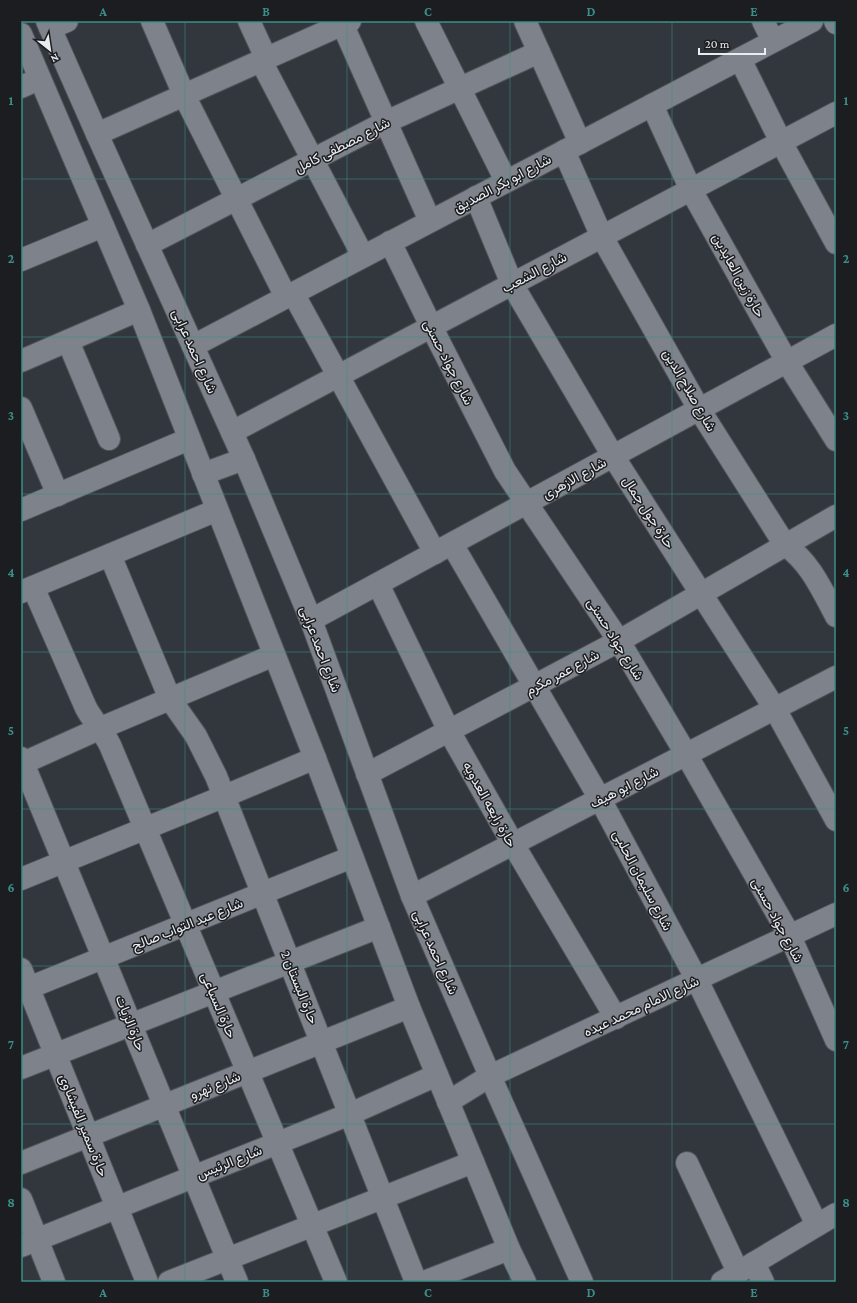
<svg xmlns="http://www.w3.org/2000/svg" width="857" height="1303" font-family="'Crimson Pro',Vazirmatn,serif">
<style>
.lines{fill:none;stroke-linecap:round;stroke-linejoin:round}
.minor-casing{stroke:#505358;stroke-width:24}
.tertiary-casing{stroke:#505358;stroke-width:24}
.minor{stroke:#7e828a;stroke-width:22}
.tertiary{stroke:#7e828a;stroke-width:22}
.grid{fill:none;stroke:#3b8e88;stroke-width:1;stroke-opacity:0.55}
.labels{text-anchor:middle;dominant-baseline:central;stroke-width:3;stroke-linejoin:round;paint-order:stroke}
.street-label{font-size:14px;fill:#e9ecf0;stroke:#1c1d20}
.neatline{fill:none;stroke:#3b8e88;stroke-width:1.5}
.grid-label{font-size:13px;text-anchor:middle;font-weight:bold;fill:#3b8e88}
</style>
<rect width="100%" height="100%" fill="#32363d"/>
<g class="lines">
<defs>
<g id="minor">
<polyline points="152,21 184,95 286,297"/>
<polyline points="249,21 266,58"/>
<polyline points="341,21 430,221"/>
<polyline points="426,21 506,181"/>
<polyline points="525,21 580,143"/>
<polyline points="763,21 773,41"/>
<polyline points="835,21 836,23"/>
<polyline points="50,28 67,21"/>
<polyline points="740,59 781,142 836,243"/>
<polyline points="261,61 363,256"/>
<polyline points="21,87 39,79"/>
<polyline points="652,105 691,190 787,362 836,440"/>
<polyline points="97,134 350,21"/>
<path d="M564 151 602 237 699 409 785 545C810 562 822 590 836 616"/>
<polyline points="476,197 512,284 613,456 775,709 836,820"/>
<polyline points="390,242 431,326 505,471 619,641 686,754 790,936 836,1040"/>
<polyline points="147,245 386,122 539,52"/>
<polyline points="21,260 103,226"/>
<polyline points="293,293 435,553"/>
<polyline points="68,341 109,439"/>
<polyline points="193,346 812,21"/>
<polyline points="21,361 139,310"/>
<polyline points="21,408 58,495"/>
<polyline points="232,432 836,113"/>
<polyline points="203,474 244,459"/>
<polyline points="21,510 189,439"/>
<polyline points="452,544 600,799 697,980 817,1225"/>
<polyline points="110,555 170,699 196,736 216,776 416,1282"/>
<polyline points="378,584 449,731 513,844 616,1018"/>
<path d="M33 587 86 708C93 721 103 731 110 745L336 1282"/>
<polyline points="21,592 217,510"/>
<polyline points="311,620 836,335"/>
<polyline points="21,758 237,1282"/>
<polyline points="21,764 101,728 274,655"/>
<polyline points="367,774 619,641 836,516"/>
<polyline points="21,879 225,796 315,758"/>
<polyline points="412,896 836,677"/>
<polyline points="21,969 147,1282"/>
<polyline points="21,991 352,857"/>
<polyline points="21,1068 379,927"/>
<polyline points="448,1102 490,1076 836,914"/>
<polyline points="21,1163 409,1007"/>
<polyline points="687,1163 738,1272"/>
<polyline points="21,1199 54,1282"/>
<polyline points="21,1246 350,1114 437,1075"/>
<polyline points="754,1263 763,1282"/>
<polyline points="169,1282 473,1162"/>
<polyline points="424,1282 509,1249"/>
<polyline points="722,1282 836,1214"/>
</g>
<g id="tertiary">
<polyline points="47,21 97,134 244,459 311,620 412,896 490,1076 582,1282"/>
<polyline points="21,34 139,310 315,758 409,1007 509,1249 525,1282"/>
</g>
</defs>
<use href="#minor" class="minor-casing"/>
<use href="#tertiary" class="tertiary-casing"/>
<use href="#minor" class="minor"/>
<use href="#tertiary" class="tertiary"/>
</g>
<path class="grid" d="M185 21V1282M347 21V1282M510 21V1282M672 21V1282M21 179H836M21 337H836M21 494H836M21 652H836M21 809H836M21 966H836M21 1124H836"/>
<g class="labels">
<g class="street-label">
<text transform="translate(342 145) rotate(-27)">شارع مصطفى كامل</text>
<text transform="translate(502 183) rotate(-28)">شارع ابو بكر الصديق</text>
<text transform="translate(534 272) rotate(-28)">شارع الشعب</text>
<text transform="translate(739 275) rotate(61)">حارة زين العابدين</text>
<text transform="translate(195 351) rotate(66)">شارع احمد عرابى</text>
<text transform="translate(449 362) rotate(63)">شارع جواد حسنى</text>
<text transform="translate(690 390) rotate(60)">شارع صلاح الدين</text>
<text transform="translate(574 478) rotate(-29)">شارع الازهرى</text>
<text transform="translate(649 512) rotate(57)">حارة جول جمال</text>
<text transform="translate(616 639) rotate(58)">شارع جواد حسنى</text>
<text transform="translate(321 649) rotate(69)">شارع احمد عرابى</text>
<text transform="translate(562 672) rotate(-28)">شارع عمر مكرم</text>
<text transform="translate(624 787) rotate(-27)">شارع ابو هيف</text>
<text transform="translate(490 804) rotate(61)">حارة رابعه العدويه</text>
<text transform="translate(643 880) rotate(62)">شارع سليمان الحلبى</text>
<text transform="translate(778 920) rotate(62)">شارع جواد حسنى</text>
<text transform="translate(187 924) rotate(-22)">شارع عبد التواب صالح</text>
<text transform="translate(436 952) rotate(66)">شارع احمد عرابى</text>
<text transform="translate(300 987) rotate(68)">حارة البستان 2</text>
<text transform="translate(219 1005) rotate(67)">حارة السباعى</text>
<text transform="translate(641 1006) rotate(-25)">شارع الامام محمد عبده</text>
<text transform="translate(131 1023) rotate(68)">حارة الزيات</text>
<text transform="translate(215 1085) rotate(-22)">شارع نهرو</text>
<text transform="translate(84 1125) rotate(68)">حارة سمير الفيشاوى</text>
<text transform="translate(229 1162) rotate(-22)">شارع الرئيس</text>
</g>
</g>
<rect width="857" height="1303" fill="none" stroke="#1c1d20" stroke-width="44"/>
<g transform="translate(50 50) rotate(150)" stroke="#1c1d20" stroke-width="3" paint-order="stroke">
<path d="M0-3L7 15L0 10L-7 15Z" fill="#e9ecf0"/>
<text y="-6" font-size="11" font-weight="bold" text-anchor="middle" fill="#e9ecf0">N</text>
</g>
<path d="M699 48v6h66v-6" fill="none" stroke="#e9ecf0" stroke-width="2"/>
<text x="705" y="48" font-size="12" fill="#e9ecf0" stroke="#1c1d20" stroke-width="3" paint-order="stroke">20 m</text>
<rect x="22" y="22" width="813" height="1259" class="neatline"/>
<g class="grid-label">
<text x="103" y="16">A</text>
<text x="266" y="16">B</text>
<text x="428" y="16">C</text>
<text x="591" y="16">D</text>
<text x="754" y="16">E</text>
<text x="11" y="105">1</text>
<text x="846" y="105">1</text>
<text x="11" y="263">2</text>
<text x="846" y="263">2</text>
<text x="11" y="420">3</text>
<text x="846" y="420">3</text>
<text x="11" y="577">4</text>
<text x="846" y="577">4</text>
<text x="11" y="735">5</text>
<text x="846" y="735">5</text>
<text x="11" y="892">6</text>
<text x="846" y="892">6</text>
<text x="11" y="1049">7</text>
<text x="846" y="1049">7</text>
<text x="11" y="1207">8</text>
<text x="846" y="1207">8</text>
<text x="103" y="1297">A</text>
<text x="266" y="1297">B</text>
<text x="428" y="1297">C</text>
<text x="591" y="1297">D</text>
<text x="754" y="1297">E</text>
</g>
</svg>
